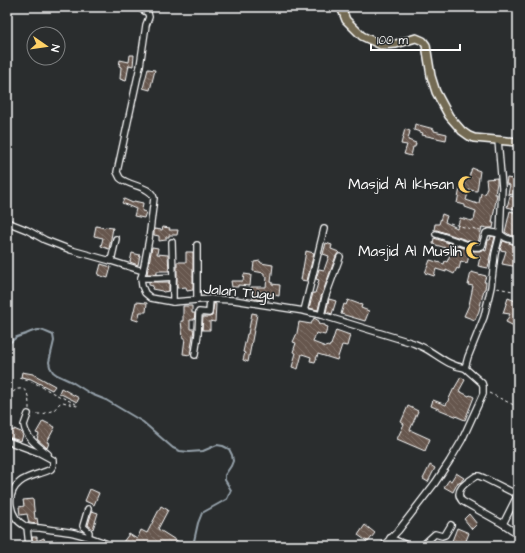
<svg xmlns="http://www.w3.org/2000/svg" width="525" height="553" font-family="'Architects Daughter',sans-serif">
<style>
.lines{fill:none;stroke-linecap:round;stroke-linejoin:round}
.stream{stroke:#95a1aa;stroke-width:2}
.building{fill:url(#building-back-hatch);stroke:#fff}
.minor-casing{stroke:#fff;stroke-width:8}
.major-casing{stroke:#fff;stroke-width:10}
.path{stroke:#fff;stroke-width:1;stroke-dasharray:3 3;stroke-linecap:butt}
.minor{stroke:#2a2d2e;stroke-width:5.5}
.major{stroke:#736b52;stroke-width:7}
.labels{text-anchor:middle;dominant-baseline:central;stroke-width:3;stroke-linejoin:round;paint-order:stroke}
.poi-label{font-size:15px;fill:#fff;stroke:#2a2d2e;text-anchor:end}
.street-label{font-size:15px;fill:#fff;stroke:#2a2d2e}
</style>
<defs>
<pattern id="building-back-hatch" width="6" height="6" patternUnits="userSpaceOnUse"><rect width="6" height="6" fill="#66574d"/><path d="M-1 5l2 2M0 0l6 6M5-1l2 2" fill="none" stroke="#7d7068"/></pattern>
</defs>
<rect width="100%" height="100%" fill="#2a2d2e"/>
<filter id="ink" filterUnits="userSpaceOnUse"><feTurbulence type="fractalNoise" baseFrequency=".025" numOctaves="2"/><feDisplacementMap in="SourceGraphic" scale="8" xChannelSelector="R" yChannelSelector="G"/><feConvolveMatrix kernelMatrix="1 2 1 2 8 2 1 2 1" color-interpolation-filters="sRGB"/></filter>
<g filter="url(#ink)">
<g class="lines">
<path class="stream" d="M7 344C11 343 13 339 17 337 20 336 23 335 26 334 39 328 40 329 53 335L54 341 49 362 50 367 53 372 57 375 72 382 91 394 106 400 143 422 173 448 180 451 189 452 203 451 217 445 223 446 229 449 232 455 233 461 231 466 225 475V480L231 490 227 499 202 513 198 523 194 541 189 546"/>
</g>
<g class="building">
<polygon points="130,55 134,55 133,66 129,65 126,81 120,79 121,67 119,66 120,60 129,62"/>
<polygon points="148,69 155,70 150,90 143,88"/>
<polygon points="415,124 434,129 434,131 447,134 446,140 422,135 423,133 414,130"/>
<polygon points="405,129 410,131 408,140 416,143 415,147 413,147 411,156 404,154 407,145 401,144"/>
<polygon points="472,168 480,171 477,191 469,190 466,200 478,204 478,202 479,203 481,193 485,194 487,187 486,179 497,178 497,183 495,194 497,194 492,223 494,223 493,228 487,228 482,227 478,243 475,243 437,230 434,230 435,224 439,224 442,214 447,216 445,222 457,228 460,218 472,221 472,220 474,220 476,211 465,207 465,205 457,203 460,188 463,188 466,179 468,180"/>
<polygon points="507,178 518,180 518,187 515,186 513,195 508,194 510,185 506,184"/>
<polygon points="510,196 518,198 515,209 507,207"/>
<polygon points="124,199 133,203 134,201 143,203 142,211 146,212 144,218 134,216 136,209 122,203"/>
<polygon points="510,211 518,213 518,238 508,234 505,232"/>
<polygon points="96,226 105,228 105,227 113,228 109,249 101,246 103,238 94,236"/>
<polygon points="163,227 170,228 169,230 178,230 177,235 169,235 169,237 166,237 166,240 159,241 159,236 154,235 154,229 162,230"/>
<polygon points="491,236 495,237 489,260 490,260 488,268 478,266 480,257 470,253 467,263 461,261 459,269 457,268 454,274 446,270 446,272 436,269 434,276 425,273 430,260 444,264 445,261 447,262 452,250 433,244 434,238 473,251 479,251 483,250 486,251 488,240 490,240"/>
<polygon points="503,241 518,246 518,267 502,264 506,251 500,250"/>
<polygon points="326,243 332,245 331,249 339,252 336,256 321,297 318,310 309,308 313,293 315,293 319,280 316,279 319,269 324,270 329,256 323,254"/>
<polygon points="152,247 158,248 157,254 168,255 169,271 157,271 157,274 147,274"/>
<polygon points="306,251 314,253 307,281 301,280"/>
<polygon points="186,252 193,252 193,290 187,291 186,287 177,288 177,262 186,262"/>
<polygon points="132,253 140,255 138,265 130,262"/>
<polygon points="260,261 261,263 273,265 271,282 272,282 272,284 280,285 279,296 269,294 269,300 253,299 253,294 251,294 251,287 266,287 267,277 264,276 264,273 253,271 254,262"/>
<polygon points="101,264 111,267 108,278 98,275"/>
<polygon points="471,272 486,276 484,282 486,282 485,289 484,289 479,311 475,320 464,316 469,305 473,286 468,285"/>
<polygon points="244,274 251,275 250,286 238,285 238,287 232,287 231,281 243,281"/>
<polygon points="149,282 169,282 169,291 163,292 162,291 152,289 153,286 149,285"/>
<polygon points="508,298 518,302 518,323 516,327 506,322 510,314 503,313"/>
<polygon points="329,299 336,301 332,314 326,312"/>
<polygon points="348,300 362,305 361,308 369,311 365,321 341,314 344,304 346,305"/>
<polygon points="136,302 147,303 146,312 140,312 138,321 132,319"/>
<polygon points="214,303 216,304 215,322 210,321 210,330 202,330 203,317 209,317 212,316"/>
<polygon points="183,306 192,306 192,313 195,313 194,320 190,320 190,329 194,329 190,355 183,354 185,338 183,338 182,330 181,321 183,321"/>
<polygon points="252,313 257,314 248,362 243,360 245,353 243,352 247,334 248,334"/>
<polygon points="314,318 319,321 318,324 325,325 325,326 328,327 325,335 316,333 313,342 326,347 327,346 329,347 330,345 331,345 336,330 350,335 347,346 342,345 337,360 318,354 315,362 310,361 311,357 302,354 298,369 292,367 296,353 293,352 296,343 293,342 297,333 299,322 311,324"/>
<polygon points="22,372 33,374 55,386 52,390 31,379 21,377"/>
<polygon points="461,377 465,380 459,391 469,396 470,395 474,397 465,420 431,406 433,400 446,405 454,388 454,389"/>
<polygon points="61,388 79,398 77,402 59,393"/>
<polygon points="408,406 418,411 410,430 430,439 425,451 397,439 404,424 401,422"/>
<polygon points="43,421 55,427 47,442 49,443 47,448 37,439 39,434 36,433"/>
<polygon points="7,428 14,431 14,429 21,432 23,435 21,441 7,437"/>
<polygon points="430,465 435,468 428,482 423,479"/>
<polygon points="456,473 464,478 460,483 458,482 453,492 444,487 449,480 451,481"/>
<polygon points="90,489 99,493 94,505 85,501"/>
<polygon points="33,499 35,519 37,518 38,524 29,523 27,514 20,515 19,507 24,506 23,500"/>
<polygon points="161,506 168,510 158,529 185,546 120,546 129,534 137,539 141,530 147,533"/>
<polygon points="92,511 98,513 93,529 88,525"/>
<polygon points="469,514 477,524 472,529 464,519"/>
<polygon points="365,525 375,533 368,542 358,535"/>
<polygon points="457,528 469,533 464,546 450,546"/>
<polygon points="32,537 37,537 37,541 44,538 45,543 56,540 57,546 40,546 40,545 33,546"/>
</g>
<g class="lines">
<defs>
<g id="minor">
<path d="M138 7 148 13 149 17 146 25 140 66 117 172C118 174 119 176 120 178 128 186 151 186 154 198L149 239 143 271"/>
<path d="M7 222 27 230 45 240 71 250 111 261 143 271 141 278 142 286 145 293 151 298 173 302 210 299 234 300 304 311 321 315 413 343C418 345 423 347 428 350 441 358 450 366 465 368"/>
<polyline points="436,234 474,247 479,247 482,246 486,233 490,232 500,234 506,238 518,242"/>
<polyline points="172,242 173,277 173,302"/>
<polyline points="197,245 197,299"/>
<polyline points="111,261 116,239"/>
<polyline points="141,278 157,278 173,277"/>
<polyline points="304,311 324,229"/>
<polyline points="321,315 325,298 340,257"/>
<polyline points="195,355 198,334 199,312 209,313 210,299"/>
<path d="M28 414 24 425C26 438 38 446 48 454"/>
<path d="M7 441 40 453 53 460V466L51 469C42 474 29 475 20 482 5 494 9 517 25 526 29 528 35 528 40 528 52 530 63 531 74 533 87 536 100 541 112 546"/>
<path d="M518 495 484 478 479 476H476C467 482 453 490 462 501L503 524 518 534"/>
<path d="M88 509 83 526C87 532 91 529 88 537"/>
<polyline points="503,524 515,500 518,498"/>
<polyline points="27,527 29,546"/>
<polyline points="390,538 409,546"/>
<polyline points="383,546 398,531 435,483 449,462 462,440 483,394 483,386 482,383 465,368 468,357 484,317 491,287 495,254 500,234 502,187 498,140"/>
<polyline points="422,546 435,534 442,536 445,535 451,525"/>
</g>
<polyline id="major" points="341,7 346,20 362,36 381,45 396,44 416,38 423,41 426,45 431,76 436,92 449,116 462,131 469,136 474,138 518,142"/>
</defs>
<use href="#minor" class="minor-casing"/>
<use href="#major" class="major-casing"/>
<g class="path">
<polyline points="450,223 471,229 472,228 480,231"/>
<polyline points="497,288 518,292"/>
<polyline points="19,378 35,383 53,393 78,405 77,406 63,402 60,403 54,410 43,414 34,414"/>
<path d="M7 392C9 392 12 392 13 392 18 389 13 389 19 389 29 387 29 401 29 409"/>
<polyline points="489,393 518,407"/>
</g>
<use href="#minor" class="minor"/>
<use href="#major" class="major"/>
</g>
</g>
<defs>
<symbol id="mosque-bare" viewBox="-9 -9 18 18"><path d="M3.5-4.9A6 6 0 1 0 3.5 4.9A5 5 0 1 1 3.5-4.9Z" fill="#ffd166" stroke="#2a2d2e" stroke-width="2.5" paint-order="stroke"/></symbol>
</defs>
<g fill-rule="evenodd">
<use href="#mosque-bare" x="454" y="172" width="25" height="25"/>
<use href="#mosque-bare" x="462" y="238" width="25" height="25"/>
</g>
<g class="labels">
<g class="poi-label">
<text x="454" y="184">Masjid Al Ikhsan</text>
<text x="462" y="251">Masjid Al Muslih</text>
</g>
<g class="street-label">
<text transform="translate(239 292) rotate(5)">Jalan Tugu</text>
</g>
</g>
<rect width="525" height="553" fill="none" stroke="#2a2d2e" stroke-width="24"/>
<rect x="12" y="12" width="501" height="529" fill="none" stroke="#fff" stroke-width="1.5" filter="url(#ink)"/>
<g transform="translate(46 46) rotate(103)"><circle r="19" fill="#2a2d2e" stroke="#7f8182"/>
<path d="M0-3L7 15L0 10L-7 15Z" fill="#ffd166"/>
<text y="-6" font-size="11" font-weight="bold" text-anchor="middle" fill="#ffffff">N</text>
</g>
<path d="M371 44v6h89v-6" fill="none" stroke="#ffffff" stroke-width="2"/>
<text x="377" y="44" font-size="12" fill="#ffffff" stroke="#2a2d2e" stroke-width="3" paint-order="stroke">100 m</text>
</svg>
